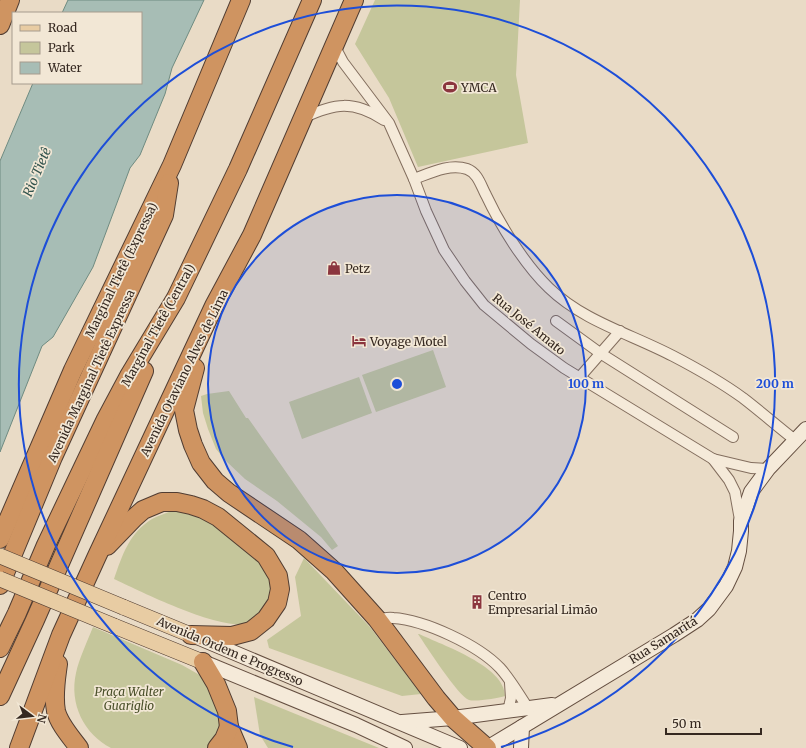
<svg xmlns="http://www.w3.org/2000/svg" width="806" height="748" font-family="Merriweather,serif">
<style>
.green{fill:#c5c69b}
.water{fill:#a7bdb5;stroke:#6f8b81}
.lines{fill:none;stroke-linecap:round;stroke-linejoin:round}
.street-casing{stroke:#836e5e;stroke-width:12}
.secondary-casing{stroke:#654f41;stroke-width:16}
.primary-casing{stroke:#513d32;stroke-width:16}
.highway-casing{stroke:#513d32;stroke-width:20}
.street{stroke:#f5ead9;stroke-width:10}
.secondary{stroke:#f5ead9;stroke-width:14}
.primary{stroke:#e8cca3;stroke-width:15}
.highway{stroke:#cf9461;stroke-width:18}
.primary-bridge-casing{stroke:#513d32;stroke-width:16;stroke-linecap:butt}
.primary-bridge{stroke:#e8cca3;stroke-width:15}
.ring{fill:none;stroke:#1d4ed8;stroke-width:2}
.labels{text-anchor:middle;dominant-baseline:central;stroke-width:3.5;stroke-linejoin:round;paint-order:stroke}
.poi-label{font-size:12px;fill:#352820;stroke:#f2e7d5;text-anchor:start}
.street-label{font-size:12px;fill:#352820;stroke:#f2e7d5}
.park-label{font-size:12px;font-style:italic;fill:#494f29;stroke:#f2e7d5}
.water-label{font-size:13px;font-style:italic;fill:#31534d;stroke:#f2e7d5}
.centre{fill:#1d4ed8;stroke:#f2e7d5;stroke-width:2}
.ring-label{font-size:12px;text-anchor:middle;font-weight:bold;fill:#1d4ed8;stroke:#f2e7d5;stroke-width:3.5;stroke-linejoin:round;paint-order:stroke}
</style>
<rect width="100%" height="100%" fill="#e9dbc6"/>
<g class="green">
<polygon points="375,0 520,0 516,75 528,143 418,167 389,98 355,44"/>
<polygon points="433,350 446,387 376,412 362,375"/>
<polygon points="359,377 372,413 302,439 289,402"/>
<polygon points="229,391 246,418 248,418 260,435 338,546 332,550 321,537 277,501 245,479 226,461 216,449 208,429 203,413 201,396 207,394"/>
<path d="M169 512H189L206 517 268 568 274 600C269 605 257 619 252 622 227 635 140 591 114 579 122 556 129 533 152 519 157 516 164 514 169 512Z"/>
<polygon points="304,558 370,627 421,694 402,696 269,648 267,640 301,616 295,577"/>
<path d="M93 627 182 665 205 678 224 728 212 748H111C84 734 69 704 76 673 79 659 87 642 93 627Z"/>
<path d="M418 634H419C442 645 505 666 505 696 498 698 476 702 469 700 458 696 426 646 418 634Z"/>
<polygon points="254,697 379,748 268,748 260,735"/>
</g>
<polygon class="water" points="68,0 204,0 172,68 165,94 140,155 130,168 93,267 53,337 42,346 0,452 0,161 33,83 141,83 141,13 62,13"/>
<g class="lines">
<defs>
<g id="street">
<polyline points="334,45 343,62 389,123 414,179 426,211 444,250 465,281 484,305 531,344 564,368 713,459 751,468 768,469"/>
<path d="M303 118C335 103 353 100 384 120"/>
<path d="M414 179C430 173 450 163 467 169 478 173 481 186 486 195 500 225 525 265 549 288 583 321 631 334 673 356 696 368 721 382 743 398 760 411 777 426 795 440"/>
<polyline points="556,321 600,353 733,437"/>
<polyline points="579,378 620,331"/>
<polyline points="713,459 729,480 735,492 740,520"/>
<path d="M377 619C382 619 388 617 393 618 425 620 478 645 500 668 511 680 519 695 528 708"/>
<polyline points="508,711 511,698 510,683"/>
</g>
<g id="secondary">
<polyline points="197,637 460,748"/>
<polyline points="203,662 356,725 405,748"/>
<polyline points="402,722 453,718 552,705"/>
<polyline points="487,748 674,635 697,620 709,609 726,586 735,567 739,551 741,531 741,521 751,492 768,469 806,429"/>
<polyline points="521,748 522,727"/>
</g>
<g id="primary">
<polyline points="123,607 191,635"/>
<polyline points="114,626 203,662"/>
</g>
<g id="highway">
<polyline points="0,25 10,0"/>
<polyline points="195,368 184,410 188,430 193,445 201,463 215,481 229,493 299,540 334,571 377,619 436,698 453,718 487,748"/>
<polyline points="0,539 73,370 172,165 241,0"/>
<polyline points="107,546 134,518 143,510 162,502 177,502 191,505 203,509 218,517 266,556 278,576 280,589 277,603 266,619 251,631 232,636 191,635"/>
<polyline points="0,585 53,457 164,215 169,183"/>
<polyline points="0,648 17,613 46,545 105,421 129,376 176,298 238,169 312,0"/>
<polyline points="203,662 216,684 227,711 229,727 238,748"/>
<path d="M58 664C56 679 53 695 56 711 59 724 71 737 79 748"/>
<polyline points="0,696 35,620 144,371"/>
<polyline points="19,748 61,635 97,556 214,306 252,235 354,0"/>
<polyline points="217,748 224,739 229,727"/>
</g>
</defs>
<use href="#street" class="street-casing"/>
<use href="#secondary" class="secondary-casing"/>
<use href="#primary" class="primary-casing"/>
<use href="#highway" class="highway-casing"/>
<use href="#street" class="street"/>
<use href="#secondary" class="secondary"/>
<use href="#primary" class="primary"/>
<use href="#highway" class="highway"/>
<defs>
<g id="primary-bridge">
<polyline points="0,556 123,607"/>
<polyline points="0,579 114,626"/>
</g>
</defs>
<use href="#primary-bridge" class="primary-bridge-casing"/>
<use href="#primary-bridge" class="primary-bridge"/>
</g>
<circle cx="397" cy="384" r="189" fill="#1d4ed8" fill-opacity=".12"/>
<g class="ring">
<circle cx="397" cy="384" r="189"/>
<path d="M293 747A378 378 0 1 1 501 747"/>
</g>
<defs>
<symbol id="stadium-bare" viewBox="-9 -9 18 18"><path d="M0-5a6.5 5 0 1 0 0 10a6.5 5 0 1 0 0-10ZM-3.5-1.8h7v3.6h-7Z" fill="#8b353e" stroke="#f2e7d5" stroke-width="2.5" paint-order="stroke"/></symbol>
<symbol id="shop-bare" viewBox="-9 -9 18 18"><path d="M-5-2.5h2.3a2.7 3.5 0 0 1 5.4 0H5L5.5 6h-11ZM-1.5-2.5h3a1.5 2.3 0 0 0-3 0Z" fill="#8b353e" stroke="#f2e7d5" stroke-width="2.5" paint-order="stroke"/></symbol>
<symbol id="hotel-bare" viewBox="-9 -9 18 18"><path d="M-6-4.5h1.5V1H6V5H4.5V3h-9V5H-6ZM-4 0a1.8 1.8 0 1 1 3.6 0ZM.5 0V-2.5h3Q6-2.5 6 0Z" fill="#8b353e" stroke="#f2e7d5" stroke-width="2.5" paint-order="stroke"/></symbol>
<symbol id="building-bare" viewBox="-9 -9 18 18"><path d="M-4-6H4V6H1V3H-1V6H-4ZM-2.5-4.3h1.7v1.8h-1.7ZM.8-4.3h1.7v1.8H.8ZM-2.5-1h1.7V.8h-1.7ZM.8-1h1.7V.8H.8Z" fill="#8b353e" stroke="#f2e7d5" stroke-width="2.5" paint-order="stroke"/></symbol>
</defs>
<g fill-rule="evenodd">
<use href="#stadium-bare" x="440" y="77" width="20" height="20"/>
<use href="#shop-bare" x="324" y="258" width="20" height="20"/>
<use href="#hotel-bare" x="349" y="331" width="20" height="20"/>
<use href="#building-bare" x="467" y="592" width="20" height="20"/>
</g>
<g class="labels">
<g class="poi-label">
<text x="461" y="87">YMCA</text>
<text x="345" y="268">Petz</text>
<text x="370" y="341">Voyage Motel</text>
<text x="488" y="595">Centro<tspan x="488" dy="14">Empresarial Limão</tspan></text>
</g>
<g class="street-label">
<text transform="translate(121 270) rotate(-64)">Marginal Tietê (Expressa)</text>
<text transform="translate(529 324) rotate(39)">Rua José Amato</text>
<text transform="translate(158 325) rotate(-61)">Marginal Tietê (Central)</text>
<text transform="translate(184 373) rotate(-64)">Avenida Otaviano Alves de Lima</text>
<text transform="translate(91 376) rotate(-65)">Avenida Marginal Tietê Expressa</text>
<text transform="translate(663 640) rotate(-32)">Rua Samaritá</text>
<text transform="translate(230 651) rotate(23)">Avenida Ordem e Progresso</text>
</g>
<g class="park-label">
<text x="129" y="691">Praça Walter<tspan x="129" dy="14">Guariglio</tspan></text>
</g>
<g class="water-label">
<text transform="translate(37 172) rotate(-67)">Rio Tietê</text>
</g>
</g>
<circle cx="397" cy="384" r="6" class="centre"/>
<g class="ring-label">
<text x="586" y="388">100 m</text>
<text x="775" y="388">200 m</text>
</g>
<rect x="12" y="12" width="130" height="72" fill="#f2e7d5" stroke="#a69b8d"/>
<rect x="20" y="25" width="20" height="6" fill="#e8cca3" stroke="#a69b8d"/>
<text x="48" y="32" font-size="12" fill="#352820">Road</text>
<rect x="20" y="42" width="20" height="12" fill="#c5c69b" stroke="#a69b8d"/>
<text x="48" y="52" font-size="12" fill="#352820">Park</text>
<rect x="20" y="62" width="20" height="12" fill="#a7bdb5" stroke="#a69b8d"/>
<text x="48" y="72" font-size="12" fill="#352820">Water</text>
<g transform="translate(32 716) rotate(105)" stroke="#f2e7d5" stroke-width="3" paint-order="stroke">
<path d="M0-3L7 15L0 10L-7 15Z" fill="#352820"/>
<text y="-6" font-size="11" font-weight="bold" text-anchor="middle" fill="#352820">N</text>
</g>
<path d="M666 728v6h95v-6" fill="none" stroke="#352820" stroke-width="2"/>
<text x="672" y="728" font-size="12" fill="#352820" stroke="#f2e7d5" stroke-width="3" paint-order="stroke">50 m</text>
</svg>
